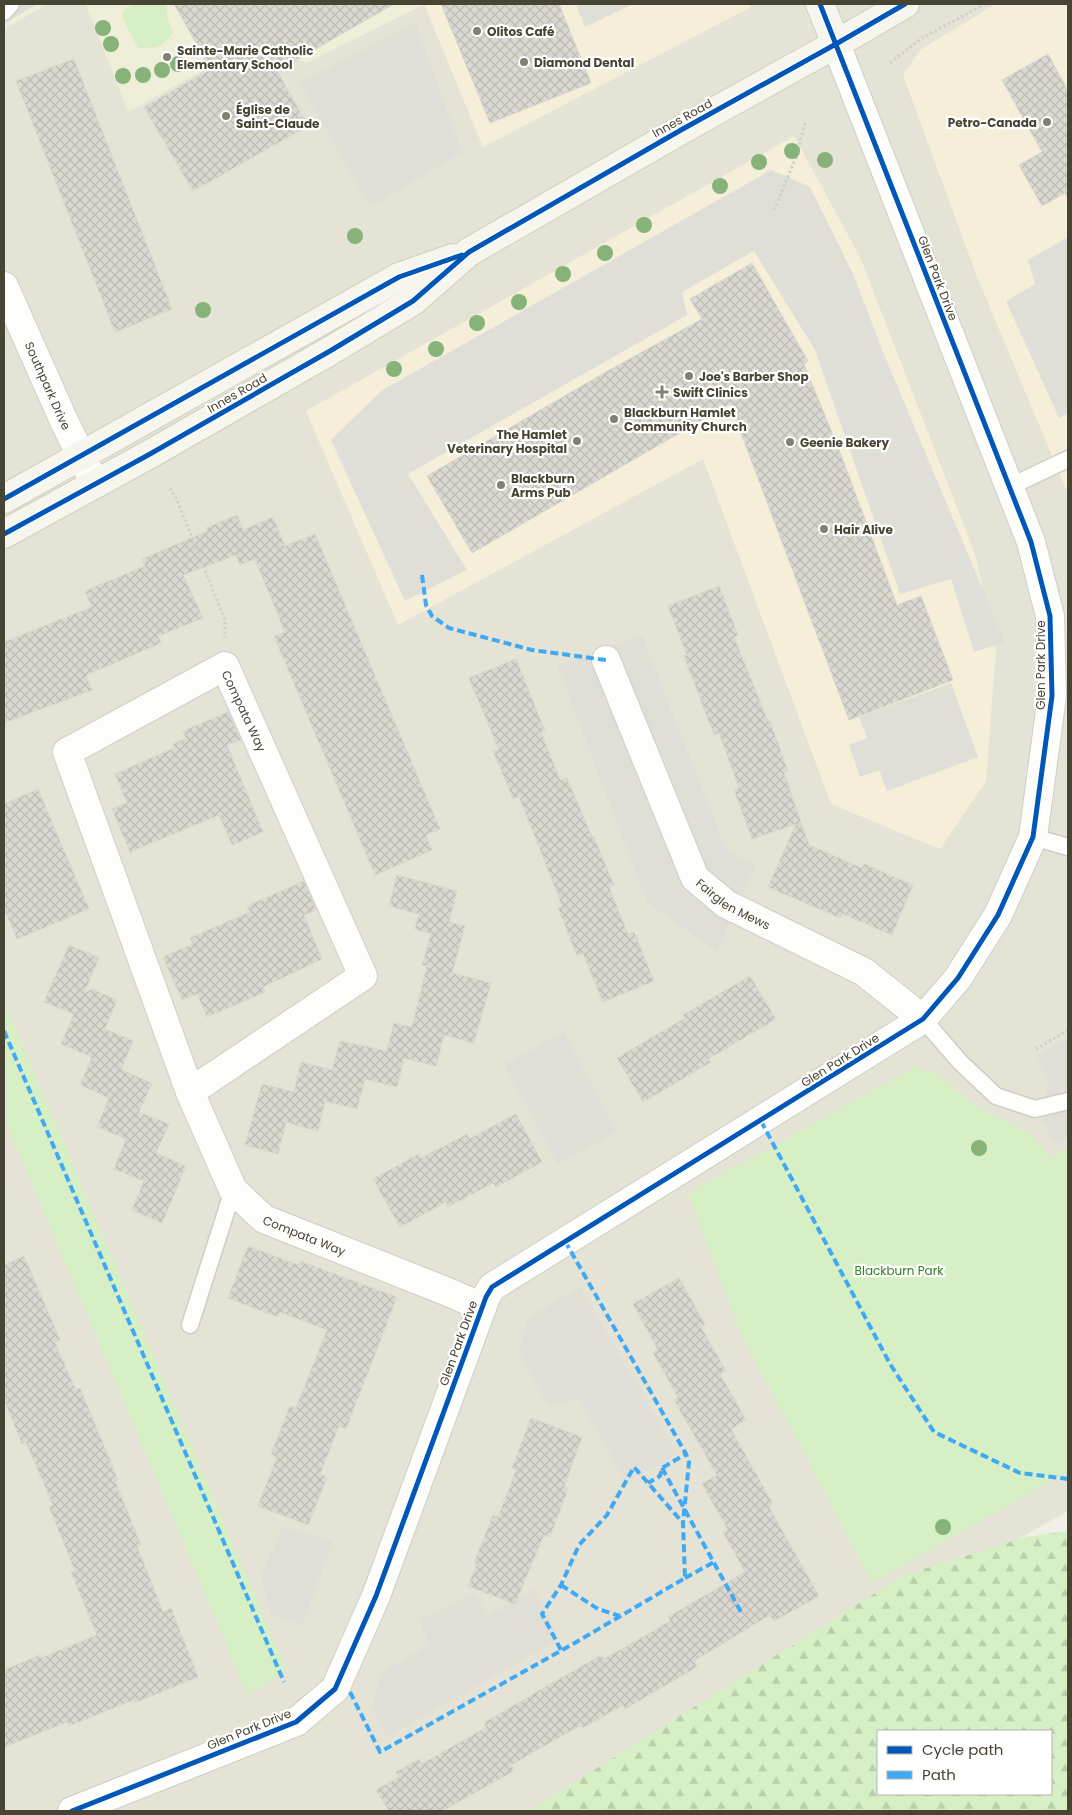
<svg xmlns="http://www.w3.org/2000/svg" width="1072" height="1815" font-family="Poppins,sans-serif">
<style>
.residential{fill:#e5e3d5}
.commercial{fill:#f5efd9}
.education{fill:#efeed9}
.green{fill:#d6efc5}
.forest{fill:url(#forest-firs);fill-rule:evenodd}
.parking{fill:#dfdfd8}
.building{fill:url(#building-cross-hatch);stroke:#d9d7ce}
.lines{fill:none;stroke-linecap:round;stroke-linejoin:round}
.lane-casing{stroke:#cecec6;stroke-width:19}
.street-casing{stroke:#cecec6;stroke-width:30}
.secondary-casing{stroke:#d0cfbe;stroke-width:30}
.path{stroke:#d1d0c9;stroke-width:3;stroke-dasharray:2.5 2.5;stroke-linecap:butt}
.lane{stroke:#fdfdfc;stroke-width:16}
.street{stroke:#fdfdfc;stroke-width:28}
.secondary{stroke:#f6f6ee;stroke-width:28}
.quiet{stroke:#3fa9f5;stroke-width:4;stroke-dasharray:8 4;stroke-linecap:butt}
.cycleway-casing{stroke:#fff;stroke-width:8}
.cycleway{stroke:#0057b8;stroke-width:5}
.tree{fill:#87b27a}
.poi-dot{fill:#838072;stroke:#fff;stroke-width:2}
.labels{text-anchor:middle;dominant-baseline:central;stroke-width:4.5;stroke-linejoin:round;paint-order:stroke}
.poi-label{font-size:12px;font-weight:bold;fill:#484433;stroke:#fff;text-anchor:start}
.street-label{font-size:12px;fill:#484433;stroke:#fff}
.park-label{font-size:12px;fill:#318020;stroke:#fff}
</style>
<defs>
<pattern id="forest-firs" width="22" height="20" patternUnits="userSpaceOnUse" patternTransform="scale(1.25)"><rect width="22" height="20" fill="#d6efc5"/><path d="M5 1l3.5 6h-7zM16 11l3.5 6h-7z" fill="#b9ceaa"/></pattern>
<pattern id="building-cross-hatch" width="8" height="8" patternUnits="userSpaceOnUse" patternTransform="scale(1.25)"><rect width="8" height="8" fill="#dad9d1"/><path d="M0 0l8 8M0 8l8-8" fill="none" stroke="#bdbbb4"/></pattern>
</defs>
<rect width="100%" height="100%" fill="#f0f0e8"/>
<polygon class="residential" points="4,4 1068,4 1068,1511 861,1628 559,1811 4,1811"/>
<g class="commercial">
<polygon points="424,4 749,4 751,7 483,147"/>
<polygon points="996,4 1068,4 1068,494 976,274 903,75 920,50"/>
<polygon points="794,136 860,257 975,554 996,650 986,781 940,849 831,804 703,459 398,625 306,411"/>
</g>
<g class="education">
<polygon points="4,4 47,4 4,30"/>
<polygon points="86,4 425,4 306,63 272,50 240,50 128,112"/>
</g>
<g class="green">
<path d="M134 4H164L167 6V17L173 33C161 47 157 49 138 48L122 17 123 11Z"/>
<polygon points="4,1001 286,1670 248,1696 4,1118"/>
<polygon points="915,1067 937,1074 978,1107 1030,1133 1050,1158 1068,1148 1068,1471 872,1583 740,1332 688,1193"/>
</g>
<path class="forest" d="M1068 1531V1811H529L904 1575 1026 1537ZM878 1731H1051V1794H878Z"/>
<g class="parking">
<polygon points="4,4 37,4 4,24"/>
<polygon points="576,4 633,4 585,27"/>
<polygon points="415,22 462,152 370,207 300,83"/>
<polygon points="771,170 810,187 854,276 883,352 1005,642 974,652 951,579 900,594 815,350 754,251 682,292 687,315 408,474 467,570 405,601 331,440 381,391"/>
<polygon points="1068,237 1068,413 1059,418 1006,301 1035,284 1028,260"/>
<polygon points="642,635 727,852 756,864 717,952 647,902 557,665"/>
<polygon points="951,683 978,757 887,791 879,770 860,777 849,745 867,738 859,717"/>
<polygon points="564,1032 617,1132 558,1164 504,1065"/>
<polygon points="1068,1038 1068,1138 1056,1145 1040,1119 1049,1080 1036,1056"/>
<polygon points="580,1287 678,1454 626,1482 579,1398 549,1407 519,1351 529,1317"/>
<polygon points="283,1527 333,1542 302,1625 271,1614 261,1576"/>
<polygon points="534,1589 560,1639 387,1737 372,1708 381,1674 428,1645 420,1620 475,1592 488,1616"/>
</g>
<g class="building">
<polygon points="174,4 394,4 277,71 308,126 193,191 144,107 211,69"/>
<polygon points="441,4 559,4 591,83 490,123"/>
<polygon points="1048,54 1068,91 1068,199 1065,193 1042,206 1019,165 1042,152 1002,80"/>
<polygon points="74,59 172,309 115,332 16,81"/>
<polygon points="752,263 808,361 804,364 843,460 897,605 921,596 953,680 849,720 730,404 472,553 427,476 604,373 702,319 690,299"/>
<polygon points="237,515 243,530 273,517 285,546 315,534 440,829 426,835 432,850 375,875 274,636 285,632 255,559 240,565 236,555 183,575 203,618 158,636 161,643 86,675 92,690 4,723 4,642 92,607 85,591 145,566 142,559 208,531 206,528"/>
<polygon points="719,586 738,635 734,637 768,721 770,721 788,771 784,773 809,845 862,868 864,864 913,885 892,935 843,914 840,918 768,887 796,824 752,839 734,790 739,788 730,763 719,733 714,735 684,656 687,655 668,606"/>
<polygon points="516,659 545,731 541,732 560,780 567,778 592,837 594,837 614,885 609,887 628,934 634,932 654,981 603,1002 583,953 577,956 558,908 562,906 543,857 519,797 513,799 493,751 499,750 469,678"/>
<polygon points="228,712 241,740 227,745 263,832 232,845 219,815 130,852 112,809 127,803 115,774 174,748 173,744 186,738 183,731"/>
<polygon points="38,789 89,909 17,939 4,908 4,804"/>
<polygon points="397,875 457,891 449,922 465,926 452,973 491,983 474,1043 444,1035 436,1066 404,1058 397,1087 365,1079 357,1109 325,1101 318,1131 286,1122 278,1154 245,1145 262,1084 294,1092 301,1062 332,1070 340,1041 387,1051 394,1023 412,1027 427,966 422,965 431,934 415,929 419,914 389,906"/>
<polygon points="304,881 316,910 304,915 322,959 263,987 265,992 207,1017 197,994 182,1000 163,957 193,944 190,938 250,912 247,906"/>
<polygon points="69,945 99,958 84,993 92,989 117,1000 105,1029 133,1041 121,1070 152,1083 139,1112 169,1124 156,1153 186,1166 162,1223 132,1210 144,1181 114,1169 126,1139 97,1127 109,1098 80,1085 92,1057 61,1044 74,1014 44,1002"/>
<polygon points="750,976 776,1019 708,1059 711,1062 643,1102 617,1058 685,1018 683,1015"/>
<polygon points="516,1114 542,1162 496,1187 493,1183 448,1207 446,1202 400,1227 373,1179 419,1154 422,1158 467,1134 469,1139"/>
<polygon points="248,1246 298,1265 300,1261 397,1297 346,1429 339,1426 320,1474 327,1477 308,1525 258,1506 277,1457 271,1454 281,1429 290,1406 296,1408 327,1330 280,1312 278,1317 228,1298"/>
<polygon points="24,1256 60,1340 55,1343 76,1390 80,1388 118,1480 115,1481 141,1545 137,1546 163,1612 171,1608 198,1677 134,1703 133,1700 69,1726 67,1722 4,1747 4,1670 40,1655 41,1658 97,1635 71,1572 75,1571 49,1507 53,1505 26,1442 22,1444 4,1399 4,1265"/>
<polygon points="679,1278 705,1324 701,1327 726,1371 720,1374 746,1420 731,1429 773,1504 769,1507 819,1596 774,1621 770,1615 694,1661 697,1667 625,1709 623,1705 583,1728 581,1725 511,1765 514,1771 442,1811 389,1811 376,1790 399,1777 396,1772 419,1759 422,1764 485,1728 485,1722 601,1655 604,1659 626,1647 670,1621 668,1617 745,1572 723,1532 728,1530 702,1484 717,1475 674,1400 678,1397 653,1353 658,1350 633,1304"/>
<polygon points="531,1418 582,1437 564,1487 568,1489 550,1537 544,1535 515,1604 468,1586 477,1564 474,1563 493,1515 498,1517 508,1492 516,1470 512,1468"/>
</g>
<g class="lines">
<defs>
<g id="lane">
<polyline points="4,12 11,4"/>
<polyline points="1009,487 1068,459"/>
<polyline points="1033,837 1068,847"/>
<polyline points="923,1019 960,1062 996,1096 1035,1109 1068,1101"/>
<polyline points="190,1325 233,1190"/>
</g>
<g id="street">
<path id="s1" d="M4 286 64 421 95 484"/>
<path id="s2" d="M606 660 695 878 726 904 864 972 923 1019"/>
<path id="s3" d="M190 1092 363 976 225 666 67 752 190 1092 233 1190 264 1219 448 1292 482 1307"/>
<polyline points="72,1811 296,1722 335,1689 376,1596 486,1297 492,1287 923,1019 958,978 998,915 1033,837 1052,696 1050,616 1031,542 836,44"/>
</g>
<g id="secondary">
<polyline points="820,4 836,44"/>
<polyline points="4,499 399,277 453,258"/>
<polyline points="4,534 150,454 330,351 413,301 469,252 681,130 836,44 905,4"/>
</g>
</defs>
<use href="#lane" class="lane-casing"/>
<use href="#street" class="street-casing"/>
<use href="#secondary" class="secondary-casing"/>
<g class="path">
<polyline points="890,63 922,38 985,4"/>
<polyline points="774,210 797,155 805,123"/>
<polyline points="170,488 177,500 225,620 225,638"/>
<polyline points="1036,1049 1068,1030"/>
</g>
<use href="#lane" class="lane"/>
<use href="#street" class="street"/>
<use href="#secondary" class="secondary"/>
<g class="quiet">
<polyline points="422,575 426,605 432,616 449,628 532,650 606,660"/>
<polyline points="4,1031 284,1682"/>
<polyline points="761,1121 890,1364 934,1432 1020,1473 1068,1479"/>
<polyline points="565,1241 686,1454 662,1468 660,1476 648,1483"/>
<polyline points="662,1468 742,1614"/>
<polyline points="685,1578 714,1562"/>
<polyline points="561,1585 598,1609 620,1616"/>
<polyline points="561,1650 542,1614 561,1585 579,1545 607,1515 634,1467 683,1523"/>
<polyline points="350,1692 380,1752 573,1644 685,1578 683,1523 689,1462 686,1454"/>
</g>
<defs>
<g id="cycleway">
<polyline points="4,499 399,277 462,255"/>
<polyline points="4,534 150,454 330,351 413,301 469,252 681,130 836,44 905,4"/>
<polyline points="72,1811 296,1722 335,1689 376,1596 486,1297 492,1287 923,1019 958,978 998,915 1033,837 1052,696 1050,616 1031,542 820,4"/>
</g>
</defs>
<use href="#cycleway" class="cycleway-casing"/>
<use href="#cycleway" class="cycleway"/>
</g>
<g class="tree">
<circle cx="103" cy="28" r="8"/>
<circle cx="111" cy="44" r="8"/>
<circle cx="178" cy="64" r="8"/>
<circle cx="162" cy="70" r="8"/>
<circle cx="143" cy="75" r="8"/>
<circle cx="123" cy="76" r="8"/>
<circle cx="792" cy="151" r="8"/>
<circle cx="825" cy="160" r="8"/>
<circle cx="759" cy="162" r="8"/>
<circle cx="720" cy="186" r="8"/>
<circle cx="644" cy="225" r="8"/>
<circle cx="355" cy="236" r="8"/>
<circle cx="605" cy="253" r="8"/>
<circle cx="563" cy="274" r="8"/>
<circle cx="519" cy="302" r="8"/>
<circle cx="203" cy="310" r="8"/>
<circle cx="477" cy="323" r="8"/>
<circle cx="436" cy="349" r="8"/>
<circle cx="394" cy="369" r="8"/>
<circle cx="979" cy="1148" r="8"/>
<circle cx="943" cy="1527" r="8"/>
</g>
<g class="poi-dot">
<circle cx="477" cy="31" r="5"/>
<circle cx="167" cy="57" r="5"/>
<circle cx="524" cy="62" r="5"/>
<circle cx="226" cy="116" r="5"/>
<circle cx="1047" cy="122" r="5"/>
<circle cx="689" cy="376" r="5"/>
<path d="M659.5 384.5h5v5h5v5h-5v5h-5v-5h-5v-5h5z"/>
<circle cx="614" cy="419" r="5"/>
<circle cx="577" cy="441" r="5"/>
<circle cx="790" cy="442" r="5"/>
<circle cx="501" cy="485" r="5"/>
<circle cx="824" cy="529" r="5"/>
</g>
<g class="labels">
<g class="poi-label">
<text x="487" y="31">Olitos Café</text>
<text x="177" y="50">Sainte-Marie Catholic<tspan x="177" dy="14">Elementary School</tspan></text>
<text x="534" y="62">Diamond Dental</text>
<text x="236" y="109">Église de<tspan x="236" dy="14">Saint-Claude</tspan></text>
<text x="1037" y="122" text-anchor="end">Petro-Canada</text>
<text x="699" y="376">Joe's Barber Shop</text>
<text x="673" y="392">Swift Clinics</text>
<text x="624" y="412">Blackburn Hamlet<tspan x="624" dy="14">Community Church</tspan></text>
<text x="567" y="434" text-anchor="end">The Hamlet<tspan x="567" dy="14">Veterinary Hospital</tspan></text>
<text x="800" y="442">Geenie Bakery</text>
<text x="511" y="478">Blackburn<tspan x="511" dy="14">Arms Pub</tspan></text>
<text x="834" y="529">Hair Alive</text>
</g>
<g class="street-label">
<text transform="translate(682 118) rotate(-29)">Innes Road</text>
<text transform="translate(938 278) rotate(69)">Glen Park Drive</text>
<text stroke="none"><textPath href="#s1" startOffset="109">Southpark Drive</textPath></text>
<text transform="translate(237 393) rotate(-30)">Innes Road</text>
<text transform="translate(1040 665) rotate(-90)">Glen Park Drive</text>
<text transform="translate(244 711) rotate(65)">Compata Way</text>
<text stroke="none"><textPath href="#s2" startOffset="282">Fairglen Mews</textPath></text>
<text transform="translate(840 1060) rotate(-32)">Glen Park Drive</text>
<text stroke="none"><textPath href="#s3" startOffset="1282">Compata Way</textPath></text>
<text transform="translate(458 1343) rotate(-70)">Glen Park Drive</text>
<text transform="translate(249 1729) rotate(-22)">Glen Park Drive</text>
</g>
<g class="park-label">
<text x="899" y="1270">Blackburn Park</text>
</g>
</g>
<rect width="1072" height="1815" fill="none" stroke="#484433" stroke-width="10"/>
<rect x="877" y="1730" width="175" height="65" fill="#ffffff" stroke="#b6b4ad"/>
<rect x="887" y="1746" width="25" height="8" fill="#0057b8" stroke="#b6b4ad"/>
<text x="922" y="1755" font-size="15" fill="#484433">Cycle path</text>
<rect x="887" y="1771" width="25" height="8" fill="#3fa9f5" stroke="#b6b4ad"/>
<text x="922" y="1780" font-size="15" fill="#484433">Path</text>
</svg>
